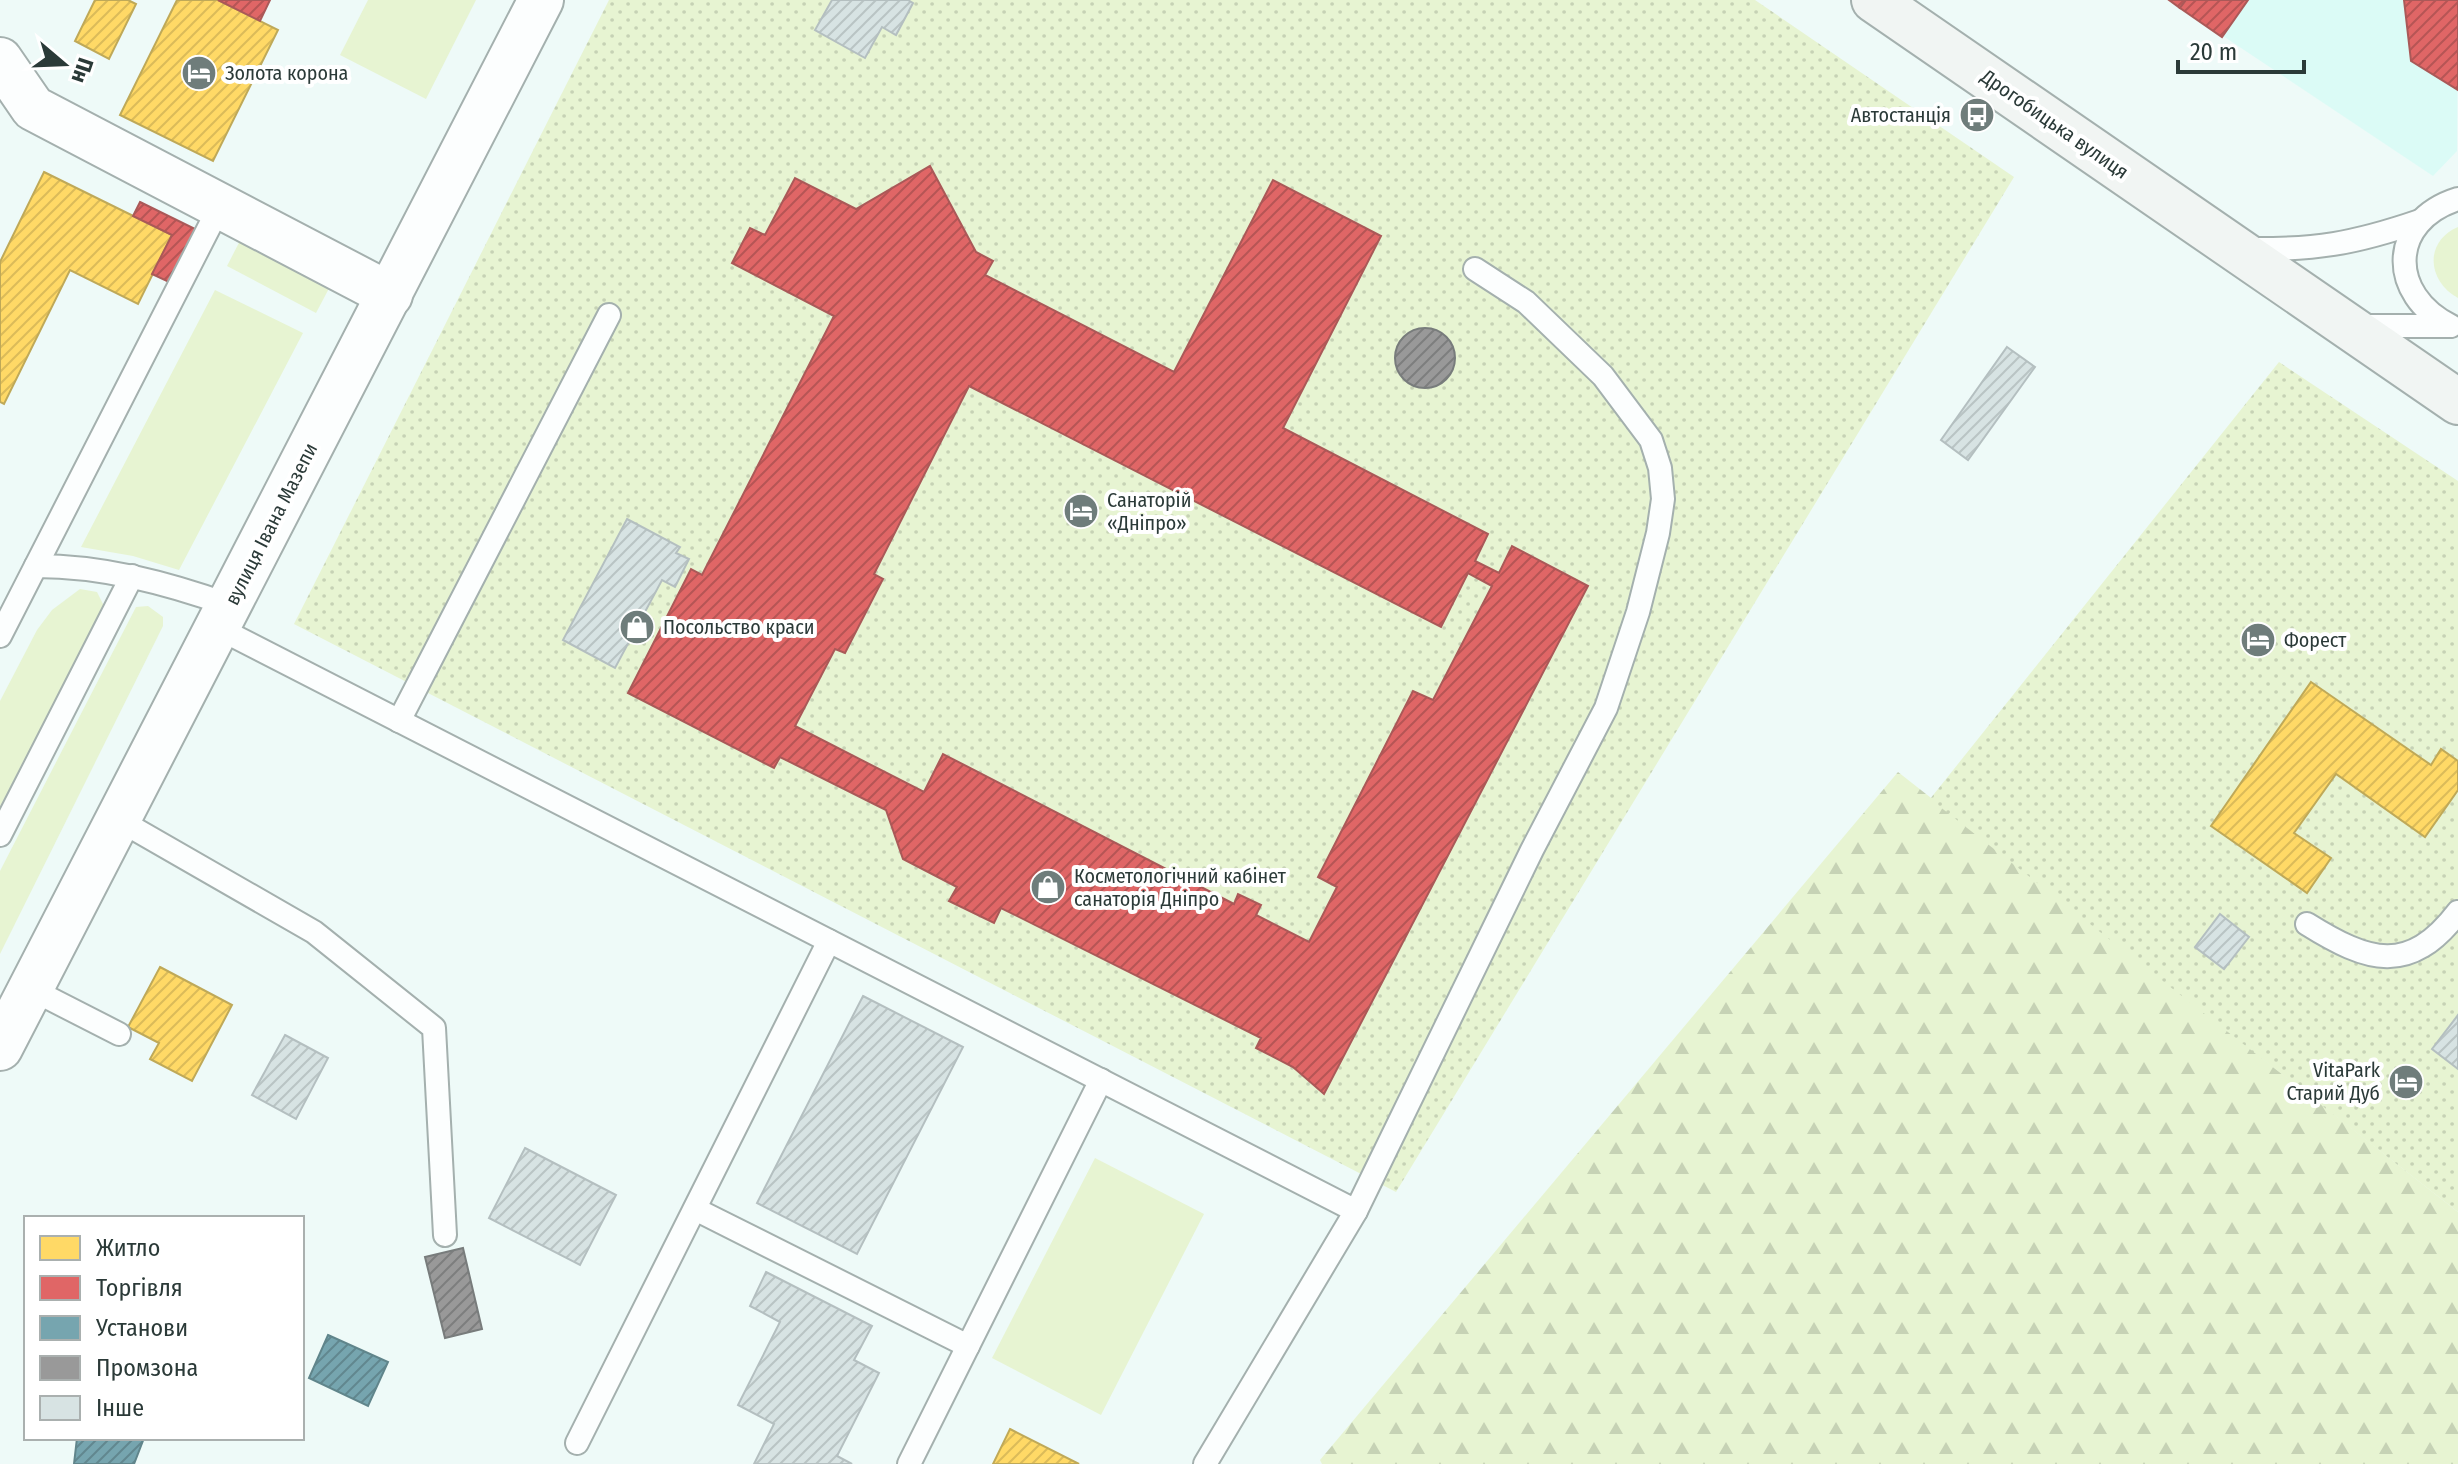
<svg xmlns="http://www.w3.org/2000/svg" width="2458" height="1464" font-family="'Fira Sans Condensed',sans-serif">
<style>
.built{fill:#dbfbf6}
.grass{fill:#e7f4d2}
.forest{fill:url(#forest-firs)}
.park{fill:url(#park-dots)}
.homes{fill:url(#homes-hatch);stroke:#bfa958;stroke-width:2}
.shops{fill:url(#shops-hatch);stroke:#aa5958;stroke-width:2;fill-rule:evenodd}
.public{fill:url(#public-hatch);stroke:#60858b;stroke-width:2}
.industry{fill:url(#industry-hatch);stroke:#787c7c;stroke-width:2}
.building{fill:url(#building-hatch);stroke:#b4bfc0;stroke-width:2}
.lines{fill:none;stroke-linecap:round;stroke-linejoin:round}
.service-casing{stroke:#a4b0ae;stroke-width:26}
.minor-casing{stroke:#a4b0ae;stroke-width:48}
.tertiary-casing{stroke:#a4b0ae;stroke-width:48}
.secondary-casing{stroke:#a4b0ae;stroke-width:48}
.service{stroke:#fcfefe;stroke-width:22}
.minor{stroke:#fcfefe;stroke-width:44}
.tertiary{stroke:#fcfefe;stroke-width:44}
.secondary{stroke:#f1f5f3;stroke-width:44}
.labels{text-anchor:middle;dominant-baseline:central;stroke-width:8;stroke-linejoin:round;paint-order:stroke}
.poi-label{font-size:20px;fill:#2b3a38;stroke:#fff;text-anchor:start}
.street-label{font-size:20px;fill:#2b3a38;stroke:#fff}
</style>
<defs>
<pattern id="forest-firs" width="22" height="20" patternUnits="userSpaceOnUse" patternTransform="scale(2)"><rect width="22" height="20" fill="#e7f4d2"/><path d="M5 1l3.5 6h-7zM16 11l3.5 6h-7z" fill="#c6d2b5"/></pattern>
<pattern id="park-dots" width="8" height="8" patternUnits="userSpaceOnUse" patternTransform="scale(2)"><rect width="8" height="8" fill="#e7f4d2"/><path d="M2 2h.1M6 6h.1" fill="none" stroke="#c6d2b5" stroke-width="1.8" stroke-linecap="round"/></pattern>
<pattern id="homes-hatch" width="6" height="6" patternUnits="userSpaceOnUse" patternTransform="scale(2)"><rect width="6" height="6" fill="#ffd966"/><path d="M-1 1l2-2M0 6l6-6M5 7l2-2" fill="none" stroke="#dbbb59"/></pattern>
<pattern id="shops-hatch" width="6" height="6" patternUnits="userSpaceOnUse" patternTransform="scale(2)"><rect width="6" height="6" fill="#e06666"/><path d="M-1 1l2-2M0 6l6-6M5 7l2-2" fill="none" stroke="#b65555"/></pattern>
<pattern id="public-hatch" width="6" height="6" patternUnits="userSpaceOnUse" patternTransform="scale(2)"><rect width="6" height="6" fill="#76a5af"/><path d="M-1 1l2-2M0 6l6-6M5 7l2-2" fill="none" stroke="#61878f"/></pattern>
<pattern id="industry-hatch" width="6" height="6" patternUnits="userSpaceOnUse" patternTransform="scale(2)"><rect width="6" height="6" fill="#999"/><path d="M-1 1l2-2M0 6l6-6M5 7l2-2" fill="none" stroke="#7d7e7e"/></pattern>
<pattern id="building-hatch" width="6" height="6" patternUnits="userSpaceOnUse" patternTransform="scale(2)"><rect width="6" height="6" fill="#d7e3e3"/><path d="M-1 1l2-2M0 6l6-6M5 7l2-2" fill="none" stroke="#b9c4c4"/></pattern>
</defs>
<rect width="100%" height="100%" fill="#eefaf8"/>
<polygon class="built" points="2169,0 2458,0 2457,151 2433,176"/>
<g class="grass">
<polygon points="368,0 476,0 426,99 340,55"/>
<path d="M2458 227V298C2428 282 2423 242 2458 227Z"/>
<polygon points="245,231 334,279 316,313 227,266"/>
<polygon points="215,290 303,333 179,570 133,556 81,547"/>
<polygon points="80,589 97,592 104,606 0,807 0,701 37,630 52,610"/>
<polygon points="148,606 163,617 163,626 0,954 0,871 136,607"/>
<polygon points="1095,1158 1204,1214 1101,1415 992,1358"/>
</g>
<polygon class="forest" points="1898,772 2458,1212 2458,1464 1322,1464 1320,1460"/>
<g class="park">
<polygon points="609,0 1755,0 2014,177 1396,1192 294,624"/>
<polygon points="2279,362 2458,481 2458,1212 1930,799"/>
</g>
<g class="homes">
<polygon points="95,0 128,0 136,4 109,59 75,41"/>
<polygon points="177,0 218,0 278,30 213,161 120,115"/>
<polygon points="44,172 172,235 138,304 70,270 4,404 0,402 0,262"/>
<polygon points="2311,682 2431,765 2441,749 2458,761 2458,790 2425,837 2336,774 2294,833 2331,858 2307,893 2211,826"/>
<polygon points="160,967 232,1005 192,1081 150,1059 159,1043 128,1027"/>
<polygon points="1010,1429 1079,1464 993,1464"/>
</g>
<g class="shops">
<polygon points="218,0 270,0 260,21"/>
<polygon points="2169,0 2186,0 2180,8"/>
<polygon points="2186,0 2248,0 2222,37 2180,8"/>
<polygon points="2404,0 2458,0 2458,90 2411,61"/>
<path d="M930 166 976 252 993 261 985 275 1174 372 1273 180 1381 236 1283 428 1488 534 1475 561 1499 573 1512 546 1588 586 1324 1094 1293 1067 1256 1048 1261 1038 1001 908 994 923 949 901 957 887 903 859 886 810 780 757 774 768 628 693 691 569 702 575 834 316 732 263 750 228 765 235 795 178 856 209ZM969 386 1441 627 1468 573 1492 586 1433 700 1413 691 1318 877 1337 887 1309 942 1256 915 1261 905 1238 894 1234 904 943 754 924 792 795 726 835 649 845 653 883 579 874 574Z"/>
<polygon points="140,202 195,229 169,282 152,274 172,235 133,216"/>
</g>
<g class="public">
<polygon points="328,1335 388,1362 368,1406 309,1378"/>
<polygon points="77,1438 144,1438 134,1464 74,1464"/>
</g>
<g class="industry">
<circle cx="1425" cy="358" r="30"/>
<polygon points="463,1248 482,1329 445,1338 425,1257"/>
</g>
<g class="building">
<polygon points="832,0 908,0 913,3 896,35 882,27 865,58 815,30"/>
<polygon points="2007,347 2035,367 1968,460 1941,440"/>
<polygon points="627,519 680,547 676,553 689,559 675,587 662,580 615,668 563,640"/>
<polygon points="2220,914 2249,937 2224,969 2195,947"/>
<polygon points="863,996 963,1047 857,1254 757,1203"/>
<polygon points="2458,1015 2458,1069 2432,1049"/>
<polygon points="285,1035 328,1058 296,1119 252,1095"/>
<polygon points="525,1148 616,1195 580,1265 489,1218"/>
<polygon points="766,1272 872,1326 854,1360 879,1373 837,1456 852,1464 754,1464 774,1424 738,1405 780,1322 750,1306"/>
</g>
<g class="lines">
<defs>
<g id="service">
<path d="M2245 249C2315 250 2353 244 2420 221"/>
<polyline points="2359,326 2449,326"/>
<path d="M2451 326C2388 295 2388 221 2458 199"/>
<path d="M36 566C103 566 167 583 229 605"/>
<polyline points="218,628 1356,1211"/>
<polyline points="0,636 220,206"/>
<polyline points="399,721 609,315"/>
<polyline points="119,820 314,932 434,1028 445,1235"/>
<polyline points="0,835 132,576"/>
<path d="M2307 924C2368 962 2409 976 2458 912"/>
<polyline points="31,989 119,1034"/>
<polyline points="695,1209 968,1346"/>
<polyline points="577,1443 829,941"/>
<polyline points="909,1464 1101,1080"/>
<polyline points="1205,1464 1356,1211 1532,850 1606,708 1638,612 1658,533 1663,499 1660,468 1651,440 1603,376 1526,302 1475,269"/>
</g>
<polyline id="minor" points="0,60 33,108 390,295"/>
<polyline id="tertiary" points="0,1048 541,0"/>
<polyline id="secondary" points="1874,0 2458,402"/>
</defs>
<use href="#service" class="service-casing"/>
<use href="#minor" class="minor-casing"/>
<use href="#tertiary" class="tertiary-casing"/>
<use href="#secondary" class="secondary-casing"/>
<use href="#service" class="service"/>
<use href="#minor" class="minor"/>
<use href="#tertiary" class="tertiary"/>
<use href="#secondary" class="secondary"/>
</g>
<defs>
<symbol id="hotel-disc" viewBox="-11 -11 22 22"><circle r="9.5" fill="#6f7d7b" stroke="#fff"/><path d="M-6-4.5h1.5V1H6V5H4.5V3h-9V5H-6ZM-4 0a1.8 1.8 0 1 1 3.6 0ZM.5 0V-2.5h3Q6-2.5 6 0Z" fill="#fff"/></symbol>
<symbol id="bus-disc" viewBox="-11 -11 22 22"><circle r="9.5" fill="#6f7d7b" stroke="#fff"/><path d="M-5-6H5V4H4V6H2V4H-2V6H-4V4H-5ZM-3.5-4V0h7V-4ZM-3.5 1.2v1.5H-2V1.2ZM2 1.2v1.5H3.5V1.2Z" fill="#fff"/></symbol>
<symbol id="shop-disc" viewBox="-11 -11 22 22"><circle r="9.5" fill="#6f7d7b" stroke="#fff"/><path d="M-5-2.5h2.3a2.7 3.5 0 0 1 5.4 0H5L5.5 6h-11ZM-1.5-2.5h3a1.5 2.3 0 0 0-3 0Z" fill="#fff"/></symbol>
</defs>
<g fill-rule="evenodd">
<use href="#hotel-disc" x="179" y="53" width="40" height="40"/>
<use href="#bus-disc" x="1957" y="95" width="40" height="40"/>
<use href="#hotel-disc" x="1061" y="491" width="40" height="40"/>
<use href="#shop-disc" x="617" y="607" width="40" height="40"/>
<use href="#hotel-disc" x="2238" y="620" width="40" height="40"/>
<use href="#shop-disc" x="1028" y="867" width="40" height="40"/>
<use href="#hotel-disc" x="2386" y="1062" width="40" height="40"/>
</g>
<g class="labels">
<g class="poi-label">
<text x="225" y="73">Золота корона</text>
<text x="1951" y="115" text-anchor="end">Автостанція</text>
<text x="1107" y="500">Санаторій<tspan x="1107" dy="23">«Дніпро»</tspan></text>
<text x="663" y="627">Посольство краси</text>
<text x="2284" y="640">Форест</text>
<text x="1074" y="876">Косметологічний кабінет<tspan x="1074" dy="23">санаторія Дніпро</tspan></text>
<text x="2380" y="1070" text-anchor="end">VitaPark<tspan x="2380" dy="23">Старий Дуб</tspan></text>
</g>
<g class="street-label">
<text transform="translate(2055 124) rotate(35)">Дрогобицька вулиця</text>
<text transform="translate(271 524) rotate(-63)">вулиця Івана Мазепи</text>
</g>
</g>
<rect x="24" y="1216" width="280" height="224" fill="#ffffff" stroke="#aab0af" stroke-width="2"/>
<rect x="40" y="1236" width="40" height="24" fill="#ffd966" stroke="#aab0af" stroke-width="2"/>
<text x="96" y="1256" font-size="24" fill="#2b3a38">Житло</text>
<rect x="40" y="1276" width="40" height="24" fill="#e06666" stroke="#aab0af" stroke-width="2"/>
<text x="96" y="1296" font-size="24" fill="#2b3a38">Торгівля</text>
<rect x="40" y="1316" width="40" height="24" fill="#76a5af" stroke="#aab0af" stroke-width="2"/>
<text x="96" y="1336" font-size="24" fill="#2b3a38">Установи</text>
<rect x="40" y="1356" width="40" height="24" fill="#999999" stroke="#aab0af" stroke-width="2"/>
<text x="96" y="1376" font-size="24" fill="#2b3a38">Промзона</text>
<rect x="40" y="1396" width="40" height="24" fill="#d7e3e3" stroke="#aab0af" stroke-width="2"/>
<text x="96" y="1416" font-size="24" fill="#2b3a38">Інше</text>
<g transform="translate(64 64) rotate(109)" stroke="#ffffff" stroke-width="6" paint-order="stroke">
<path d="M0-6L14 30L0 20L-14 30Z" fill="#2b3a38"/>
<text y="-12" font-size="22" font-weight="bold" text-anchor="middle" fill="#2b3a38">Пн</text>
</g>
<path d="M2178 60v12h126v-12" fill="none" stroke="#2b3a38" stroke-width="4"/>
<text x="2190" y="60" font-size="24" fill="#2b3a38" stroke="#ffffff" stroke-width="6" paint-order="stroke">20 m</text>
</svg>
